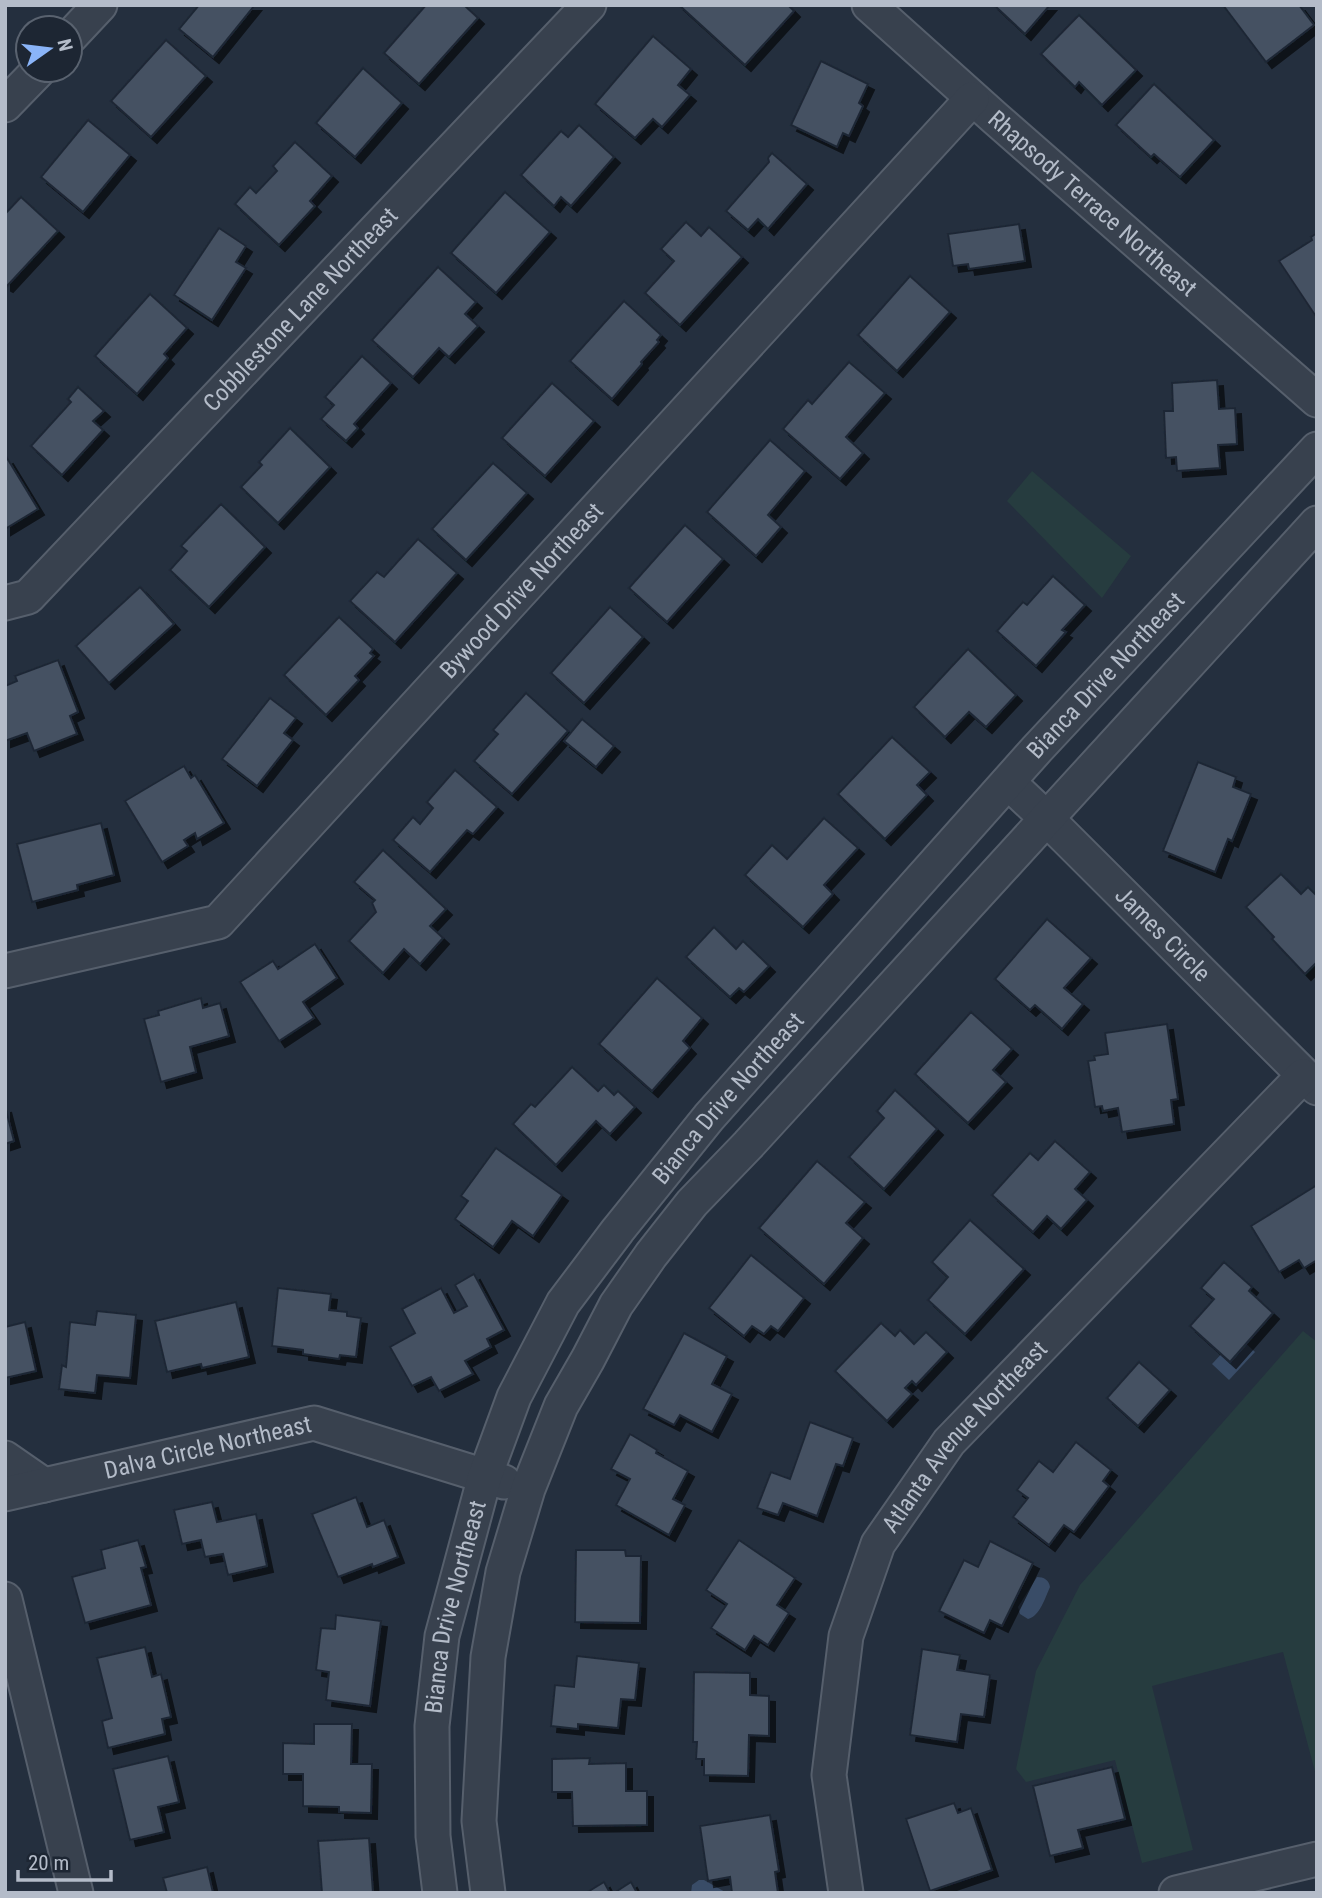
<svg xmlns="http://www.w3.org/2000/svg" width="1322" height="1898" font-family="'Roboto Condensed',sans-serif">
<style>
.green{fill:#263c3f}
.water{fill:#394c67}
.building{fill:#455162;stroke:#1f2835;stroke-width:2;filter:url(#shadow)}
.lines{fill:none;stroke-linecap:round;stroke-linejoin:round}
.minor-casing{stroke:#565f6c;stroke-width:37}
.minor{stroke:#38414e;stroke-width:33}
.labels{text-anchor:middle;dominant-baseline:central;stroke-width:5;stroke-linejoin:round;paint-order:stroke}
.street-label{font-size:24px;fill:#b4bcc9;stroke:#1d2633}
</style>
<defs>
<filter id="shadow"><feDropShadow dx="6" dy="6" stdDeviation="0" flood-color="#0009"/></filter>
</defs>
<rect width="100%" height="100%" fill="#242f3e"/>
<g class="green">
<polygon points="1032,471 1131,556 1102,598 1007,501"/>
<polygon points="1303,1331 1317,1342 1317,1779 1283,1652 1152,1686 1193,1850 1142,1863 1115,1760 1026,1782 1016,1769 1036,1671 1080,1585"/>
</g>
<g class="water">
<polygon points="1238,1336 1255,1352 1229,1380 1212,1364"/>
<path d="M1037 1577C1044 1577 1049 1580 1050 1587 1045 1598 1040 1616 1028 1619L1020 1614 1018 1607Z"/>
<polygon points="699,1880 704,1880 727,1893 691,1893 692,1885"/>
</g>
<g class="building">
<polygon points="199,5 255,5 213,57 179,29"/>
<polygon points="426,5 464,5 478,18 419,84 384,53"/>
<polygon points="679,5 788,5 794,11 745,65"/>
<polygon points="994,5 1050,5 1025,34"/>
<polygon points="1223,5 1299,5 1314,25 1266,62"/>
<polygon points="1079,15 1136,70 1102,105 1079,82 1075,87 1041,54"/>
<polygon points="653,36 691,69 678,85 690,95 662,127 653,119 635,138 595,104"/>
<polygon points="166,40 206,76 151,137 111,101"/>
<polygon points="821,61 868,84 859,103 863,106 849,136 843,133 837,147 791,125"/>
<polygon points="363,68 402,103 355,157 316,123"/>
<polygon points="1154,84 1214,140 1180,177 1154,154 1151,157 1116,125"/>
<polygon points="88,120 130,155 83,212 41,177"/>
<polygon points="579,125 614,157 571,206 561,197 554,206 521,175 561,131 568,137"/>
<polygon points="295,142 332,176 310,201 315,206 279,245 235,204 250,187 256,193 277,171 273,166"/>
<polygon points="772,153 807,184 768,229 758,219 748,230 726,211 769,162 768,158"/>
<polygon points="505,192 550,232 496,293 451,253"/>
<polygon points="21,197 58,231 7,286 5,285 5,214"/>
<polygon points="686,222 701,236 709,227 742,257 680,325 645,293 674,261 661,249"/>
<polygon points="1019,224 1025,261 969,269 968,264 953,266 948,234"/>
<polygon points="219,228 246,246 236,262 246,268 212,320 174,295"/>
<polygon points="1317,233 1317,318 1279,261 1312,240 1311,237"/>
<polygon points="438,267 476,302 465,314 478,326 449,357 439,348 413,377 372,340"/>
<polygon points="910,276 950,312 897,371 858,335"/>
<polygon points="150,294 187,328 164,354 168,358 137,394 95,356"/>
<polygon points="624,301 661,335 657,340 659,342 641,362 642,364 612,399 570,361"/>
<polygon points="362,356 391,383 354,424 358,428 346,441 321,419 334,405 325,397"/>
<polygon points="849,362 885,393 846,437 863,453 840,479 783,429 808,400 812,404"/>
<polygon points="1217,380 1219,409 1235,408 1237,444 1218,445 1220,468 1177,471 1176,457 1166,458 1164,411 1173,411 1172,383"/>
<polygon points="552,383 594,421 545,476 502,438"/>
<polygon points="78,387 104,411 93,421 103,430 62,475 31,446 71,402 68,399"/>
<polygon points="290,428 330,467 278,523 241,487 262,465 259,462"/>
<polygon points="770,440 805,471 768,515 781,527 756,556 707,512"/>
<polygon points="7,458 38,509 5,529 5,459"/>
<polygon points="493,463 527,493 466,560 432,529"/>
<polygon points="221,504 265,547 209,607 170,570 187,551 181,546"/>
<polygon points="685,525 723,559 667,622 629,588"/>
<polygon points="418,539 457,573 395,642 350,601 377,572 384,577"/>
<polygon points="1053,576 1085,605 1062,630 1066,632 1036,666 997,631 1023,602 1027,605"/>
<polygon points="140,587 174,624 109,683 76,646"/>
<polygon points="610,607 643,637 584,703 551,673"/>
<polygon points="339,617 373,649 370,653 374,656 355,676 359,680 326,715 284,675"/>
<polygon points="968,649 1016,695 986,727 969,712 945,737 914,707"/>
<polygon points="58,660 78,712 70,716 77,734 34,751 27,733 5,741 5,686 17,681 15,676"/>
<polygon points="526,693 568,731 512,794 474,761 498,734 493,730"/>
<polygon points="270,698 296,718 284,733 293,740 257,786 222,759"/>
<polygon points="582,719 614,746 596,767 564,741"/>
<polygon points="892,737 930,772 917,785 927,795 885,839 838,794"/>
<polygon points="1198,762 1236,777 1233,787 1251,794 1232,841 1228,839 1215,872 1163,851"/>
<polygon points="184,766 191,778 195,775 224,823 197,839 195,833 184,840 188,846 162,862 125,801"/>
<polygon points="455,770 497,807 473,834 467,830 430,872 393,840 413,817 420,824 433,808 427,802"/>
<polygon points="824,818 858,848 824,885 833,894 803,927 745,875 772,845 787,859"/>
<polygon points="101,823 114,875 77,885 78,890 32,902 17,844"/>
<polygon points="383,850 446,909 430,926 443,938 420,964 404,949 383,973 349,941 376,912 372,903 375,900 354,882"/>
<polygon points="1281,874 1301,894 1308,887 1317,896 1317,962 1305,974 1272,939 1274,937 1246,907"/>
<polygon points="1047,919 1091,958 1064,988 1083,1004 1062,1029 1035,1005 1030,1010 995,979"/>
<polygon points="714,927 736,949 743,941 769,966 744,992 739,988 730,997 686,957"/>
<polygon points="315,944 337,978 303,1002 314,1018 279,1041 240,982 273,961 278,969"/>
<polygon points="657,978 702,1018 683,1041 690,1048 652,1091 599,1044"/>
<polygon points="201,998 203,1008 220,1003 229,1036 190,1047 196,1072 161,1082 144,1019 159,1015 158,1011"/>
<polygon points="971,1012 1012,1049 993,1070 1006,1082 968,1123 915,1074"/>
<polygon points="1167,1024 1178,1099 1171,1100 1174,1124 1122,1132 1118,1108 1103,1111 1102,1106 1095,1107 1088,1061 1095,1060 1094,1056 1108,1054 1105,1033"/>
<polygon points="572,1067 598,1091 604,1085 614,1095 618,1091 635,1107 610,1134 596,1121 556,1165 513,1124 531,1104 535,1107"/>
<polygon points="895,1090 937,1129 884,1189 849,1157 884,1118 877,1111"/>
<polygon points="5,1106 14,1141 5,1144"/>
<polygon points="1055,1141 1090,1172 1075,1189 1087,1200 1061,1229 1047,1216 1033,1232 992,1195 1030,1153 1038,1160"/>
<polygon points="496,1148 562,1195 533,1236 512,1221 493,1247 455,1219 468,1201 461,1196"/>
<polygon points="817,1161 865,1202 846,1223 863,1238 824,1284 759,1228"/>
<polygon points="1317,1185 1317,1260 1304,1268 1299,1260 1279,1272 1251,1226"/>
<polygon points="970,1220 1024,1269 965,1334 928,1300 948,1277 932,1262"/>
<polygon points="751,1255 804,1298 778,1331 771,1326 764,1334 752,1326 744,1336 709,1308"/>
<polygon points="1224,1262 1252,1287 1249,1291 1273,1313 1230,1362 1190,1326 1214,1299 1201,1288"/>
<polygon points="474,1274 504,1330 487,1339 491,1347 465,1361 473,1374 439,1391 431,1377 412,1386 390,1347 415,1333 402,1309 441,1288 454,1313 467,1306 455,1285"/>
<polygon points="278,1288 331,1294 329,1310 347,1312 347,1316 361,1318 356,1357 340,1355 339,1359 303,1354 303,1350 272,1346"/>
<polygon points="236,1302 249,1357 202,1368 201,1364 167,1372 155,1321"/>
<polygon points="97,1311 136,1315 130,1378 97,1375 95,1393 59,1389 62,1365 66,1367 70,1322 95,1325"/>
<polygon points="25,1322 36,1371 5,1378 5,1327"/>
<polygon points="881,1323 895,1336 900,1330 914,1344 926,1332 947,1352 916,1385 912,1381 905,1388 912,1394 887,1421 835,1371"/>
<polygon points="684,1333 727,1356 712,1384 732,1394 712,1432 680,1415 674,1425 643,1409"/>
<polygon points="1139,1362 1170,1390 1138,1426 1107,1398"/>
<polygon points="810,1422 853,1438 843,1466 836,1464 817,1516 783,1503 778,1515 757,1508 771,1472 790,1479"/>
<polygon points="630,1434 657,1450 656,1453 688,1471 673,1499 685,1505 669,1535 616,1505 630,1479 611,1469"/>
<polygon points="1076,1442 1111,1470 1103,1481 1109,1486 1074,1532 1064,1525 1049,1545 1013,1517 1028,1498 1017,1490 1039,1461 1053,1472"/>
<polygon points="356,1497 367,1527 384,1520 398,1557 373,1567 372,1564 338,1577 312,1514"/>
<polygon points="212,1502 217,1522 256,1514 267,1566 228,1575 223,1554 205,1557 201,1540 182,1544 174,1510"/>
<polygon points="138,1540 146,1567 141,1568 151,1605 85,1623 72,1577 105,1568 101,1550"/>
<polygon points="739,1540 795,1578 777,1605 789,1613 768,1645 754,1636 745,1650 711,1628 727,1604 706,1590"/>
<polygon points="990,1541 1033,1563 1002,1626 990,1620 984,1633 939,1611 964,1560 978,1567"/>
<polygon points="576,1550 625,1550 626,1556 641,1556 640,1623 575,1622"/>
<polygon points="336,1615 381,1621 370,1706 326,1700 329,1672 316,1670 321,1628 335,1629"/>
<polygon points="145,1647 152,1677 161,1674 171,1717 162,1719 165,1734 108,1748 102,1721 112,1718 97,1658"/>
<polygon points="922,1649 960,1655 957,1670 990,1675 984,1717 961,1714 957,1742 910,1735"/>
<polygon points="577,1656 639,1663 635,1700 621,1699 618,1728 578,1724 578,1729 551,1726 555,1685 574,1687"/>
<polygon points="694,1672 750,1673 750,1695 769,1696 769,1736 749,1735 748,1776 704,1775 704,1759 696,1759 697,1742 693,1742"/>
<polygon points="314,1724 352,1724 351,1764 372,1764 371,1813 339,1812 339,1807 303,1806 303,1774 283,1774 283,1743 314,1744"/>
<polygon points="168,1756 179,1802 158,1807 164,1832 130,1840 113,1769"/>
<polygon points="590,1758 589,1764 626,1763 626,1791 647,1791 647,1825 573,1826 572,1792 552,1792 552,1759"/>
<polygon points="1112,1767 1125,1819 1078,1830 1083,1848 1050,1856 1033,1786"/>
<polygon points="954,1803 958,1813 971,1808 992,1870 930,1891 906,1819"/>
<polygon points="770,1815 779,1871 775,1872 778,1893 732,1893 730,1877 708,1881 700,1826"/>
<polygon points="369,1838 373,1893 322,1893 318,1841"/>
<polygon points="207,1867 213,1893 167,1893 163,1878"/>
<polygon points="604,1882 610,1893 586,1893"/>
<polygon points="631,1882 637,1893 614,1893"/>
</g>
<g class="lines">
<defs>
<g id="minor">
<path id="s1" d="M869 5 995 118 1317 400"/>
<polyline points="70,37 100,5"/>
<polyline points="5,105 39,70"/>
<path id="s2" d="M5 603 28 597 589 5"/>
<path id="s3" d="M1008 782 1047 819 1317 1088"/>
<path id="s4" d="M5 971 218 922 972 99"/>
<polyline points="5,1458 44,1485"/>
<path id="s5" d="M5 1494 314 1423 504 1482"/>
<polyline points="5,1599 76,1893"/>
<path id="s6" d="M440 1893 433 1836 432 1726 442 1636 485 1476 514 1397 563 1303 618 1230 709 1117 1037 749 1317 449"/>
<polyline points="488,1893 479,1821 488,1657 503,1572 528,1489 561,1406 588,1359 616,1305 651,1255 692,1203 748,1145 1317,523"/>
<path id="s7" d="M846 1893 829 1775 846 1636 878 1544 949 1442 1303 1076"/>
<polyline points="1176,1893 1317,1859"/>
</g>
</defs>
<use href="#minor" class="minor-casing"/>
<use href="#minor" class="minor"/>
</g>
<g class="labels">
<g class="street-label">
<text stroke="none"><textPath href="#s1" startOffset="299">Rhapsody Terrace Northeast</textPath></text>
<text stroke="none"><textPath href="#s2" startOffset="420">Cobblestone Lane Northeast</textPath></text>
<text stroke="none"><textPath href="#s4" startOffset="668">Bywood Drive Northeast</textPath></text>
<text stroke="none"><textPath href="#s6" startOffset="1444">Bianca Drive Northeast</textPath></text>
<text stroke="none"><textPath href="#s3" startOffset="217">James Circle</textPath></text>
<text stroke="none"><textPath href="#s6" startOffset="877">Bianca Drive Northeast</textPath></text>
<text stroke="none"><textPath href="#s7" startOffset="495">Atlanta Avenue Northeast</textPath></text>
<text stroke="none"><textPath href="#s5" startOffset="208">Dalva Circle Northeast</textPath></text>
<text stroke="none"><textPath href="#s6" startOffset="289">Bianca Drive Northeast</textPath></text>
</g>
</g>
<rect width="1322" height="1898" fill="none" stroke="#b4bcc9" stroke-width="14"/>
<g transform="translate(49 49) rotate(76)"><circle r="33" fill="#1d2633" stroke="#59626f" stroke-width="2"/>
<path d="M0-5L12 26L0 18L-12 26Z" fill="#8ab4f8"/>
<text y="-10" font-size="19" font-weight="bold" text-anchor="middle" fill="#b4bcc9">N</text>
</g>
<path d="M18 1870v10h93v-10" fill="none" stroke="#b4bcc9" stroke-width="3.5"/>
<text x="28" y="1870" font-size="21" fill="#b4bcc9" stroke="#1d2633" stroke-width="5" paint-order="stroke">20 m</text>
</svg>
